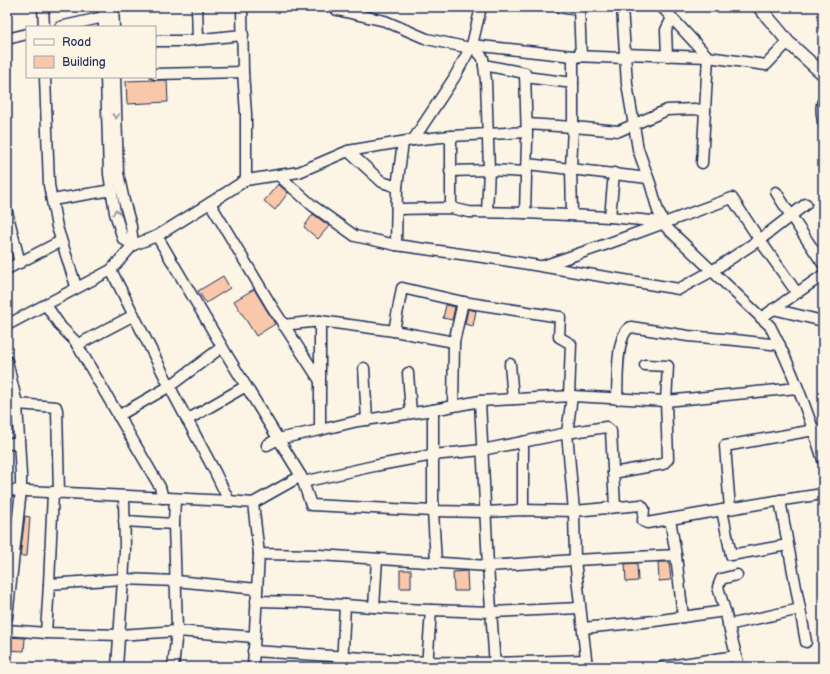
<svg xmlns="http://www.w3.org/2000/svg" width="830" height="674" font-family="'Balsamiq Sans',sans-serif">
<style>
.building{fill:#f9c7a9;stroke:#1b2f5e}
.lines{fill:none;stroke-linecap:round;stroke-linejoin:round}
.minor-casing{stroke:#1b2f5e;stroke-width:13}
.major-casing{stroke:#1b2f5e;stroke-width:15}
.minor{stroke:#fcf5e5;stroke-width:10}
.major{stroke:#fcf5e5;stroke-width:12}
.oneway{stroke:#8c92a2}
</style>
<rect width="100%" height="100%" fill="#fcf5e5"/>
<filter id="ink" filterUnits="userSpaceOnUse"><feTurbulence type="fractalNoise" baseFrequency=".025" numOctaves="2"/><feDisplacementMap in="SourceGraphic" scale="8" xChannelSelector="R" yChannelSelector="G"/><feConvolveMatrix kernelMatrix="1 2 1 2 8 2 1 2 1" color-interpolation-filters="sRGB"/></filter>
<g filter="url(#ink)">
<g class="building">
<polygon points="154,80 167,80 168,102 127,104 126,81"/>
<polygon points="278,184 288,193 275,210 264,201"/>
<polygon points="313,214 329,226 318,239 304,227"/>
<polygon points="223,276 230,288 206,303 198,291"/>
<polygon points="254,289 275,324 256,336 234,301"/>
<polygon points="446,305 455,307 452,320 443,318"/>
<polygon points="468,309 476,311 473,326 465,324"/>
<polygon points="25,516 30,517 27,556 20,556"/>
<polygon points="658,562 669,562 671,580 659,581"/>
<polygon points="637,563 638,581 626,582 625,564"/>
<rect x="400" y="570" width="11" height="18"/>
<polygon points="467,571 468,591 454,591 453,572"/>
<polygon points="8,637 25,638 24,651 7,650"/>
</g>
<g class="lines">
<defs>
<g id="minor">
<polyline points="43,7 44,27"/>
<polyline points="104,7 104,27"/>
<polyline points="113,7 114,27"/>
<polyline points="197,7 198,39"/>
<polyline points="242,7 243,72 246,114 246,180"/>
<polyline points="337,7 337,10 385,21 427,39 470,48"/>
<polyline points="559,7 579,10"/>
<polyline points="579,7 581,56"/>
<path d="M622 7 627 84 638 149 651 186 658 211 665 226 770 326C792 368 809 415 823 460"/>
<polyline points="662,7 708,57 705,111 702,163"/>
<polyline points="60,27 113,15"/>
<polyline points="7,39 27,34"/>
<polyline points="155,41 182,41 243,35"/>
<polyline points="472,45 483,58 486,81 489,170 487,212"/>
<polyline points="472,45 573,56"/>
<polyline points="625,54 708,57 766,65 788,42"/>
<polyline points="667,56 666,30 672,18"/>
<polyline points="484,65 525,73 527,140 525,213"/>
<polyline points="155,74 243,72"/>
<polyline points="45,77 49,185 57,227 75,283"/>
<polyline points="106,77 109,174 115,213 123,239 133,245"/>
<polyline points="115,77 118,173 124,201 131,226 133,245"/>
<polyline points="525,77 573,83"/>
<path d="M823 101C820 108 822 115 823 122"/>
<polyline points="527,124 573,127 619,131 667,110 695,109 705,111"/>
<polyline points="413,140 451,136 527,132"/>
<polyline points="348,151 413,140 454,78 472,45 481,7"/>
<polyline points="527,164 648,178"/>
<polyline points="450,171 489,170 527,172"/>
<polyline points="278,175 313,206 355,236 396,245"/>
<polyline points="397,187 403,142"/>
<polyline points="776,192 791,216 823,264"/>
<polyline points="52,200 112,190"/>
<polyline points="210,203 246,180 299,172 348,151 382,182 397,187 396,245 497,259 679,289 712,271 762,238 806,204"/>
<polyline points="451,208 451,136"/>
<polyline points="397,209 451,208 469,212 525,213 610,217 662,222"/>
<polyline points="7,212 20,263"/>
<polyline points="572,215 571,168 573,127 573,56 625,58"/>
<polyline points="610,217 614,173"/>
<polyline points="157,236 210,203 271,305 320,381 320,430 278,439 267,445"/>
<polyline points="543,266 607,244 732,198 759,239 797,293"/>
<polyline points="7,269 61,241"/>
<polyline points="111,270 173,393 215,472 229,501 253,503 259,554 319,555 488,566 480,401 572,396 666,401 797,388"/>
<polyline points="46,305 61,327 75,341 160,487 163,498"/>
<polyline points="773,309 823,321"/>
<polyline points="761,318 823,275"/>
<polyline points="320,321 394,331 454,342 463,302 560,317 559,337 571,344 569,396"/>
<polyline points="7,325 111,270 133,245 157,236 227,355 301,476 253,503"/>
<polyline points="283,325 320,321 320,381"/>
<polyline points="394,331 402,288 463,302"/>
<polyline points="77,345 134,315"/>
<polyline points="7,361 17,404 21,475 21,490 7,617"/>
<polyline points="510,364 513,399"/>
<polyline points="364,368 367,420"/>
<polyline points="408,373 411,413"/>
<polyline points="572,396 567,433 606,427 611,431 615,507"/>
<path d="M617 399C618 383 615 334 631 327L688 336 735 340 780 345"/>
<polyline points="17,404 56,407 57,410 59,493"/>
<polyline points="453,406 454,342"/>
<polyline points="118,416 170,386 222,347"/>
<polyline points="187,420 246,386"/>
<polyline points="320,430 358,421 433,410"/>
<polyline points="7,443 19,445"/>
<polyline points="613,473 663,464 668,459 666,401 668,366 645,365"/>
<polyline points="301,476 311,505 433,511 485,512 523,510 574,511 567,433 482,450 433,455 374,466 303,482"/>
<polyline points="7,490 229,501"/>
<polyline points="53,492 49,584 123,579 176,581 257,589"/>
<polyline points="730,509 725,446 814,430 823,431"/>
<polyline points="523,510 523,442"/>
<polyline points="722,510 731,555 788,545 780,500"/>
<polyline points="124,521 174,524"/>
<polyline points="676,555 683,617"/>
<polyline points="436,563 433,511 433,410 480,401"/>
<polyline points="49,584 46,633 120,635 177,631 254,637"/>
<polyline points="256,601 301,602 402,609 491,612 580,608"/>
<polyline points="374,607 377,559"/>
<polyline points="800,609 806,642"/>
<polyline points="725,611 718,587 721,579 737,575"/>
<polyline points="728,625 800,609 788,545"/>
<polyline points="583,628 654,621 725,611 739,667"/>
<polyline points="7,630 46,633"/>
<polyline points="253,651 428,662 495,663 586,660"/>
<polyline points="117,667 125,551 124,496"/>
<polyline points="173,667 177,631 174,524 175,499"/>
<polyline points="253,667 259,554"/>
<polyline points="342,667 345,605"/>
<polyline points="427,667 431,610"/>
<polyline points="495,667 488,566 575,560 676,555 670,519 776,501 823,494"/>
<polyline points="587,667 575,560 574,511 641,505 644,509 643,521 647,523 670,519"/>
<polyline points="662,667 736,656"/>
</g>
<polyline id="major" points="759,7 781,33 788,42 823,74"/>
</defs>
<use href="#minor" class="minor-casing"/>
<use href="#major" class="major-casing"/>
<use href="#minor" class="minor"/>
<use href="#major" class="major"/>
</g>
<defs><path id="oneway-chevron" d="M-2-3.5L2.5 0L-2 3.5" fill="none" stroke-width="1.6" stroke-linecap="round" stroke-linejoin="round"/></defs>
<g class="oneway">
<use href="#oneway-chevron" transform="translate(116 116) rotate(88)"/>
<use href="#oneway-chevron" transform="translate(116 212) rotate(-103)"/>
</g>
</g>
<rect width="830" height="674" fill="none" stroke="#fcf5e5" stroke-width="24"/>
<rect x="12" y="12" width="806" height="650" fill="none" stroke="#1b2f5e" stroke-width="1.5" filter="url(#ink)"/>
<rect x="26" y="26" width="130" height="52" fill="#fcf5e5" stroke="#a2a6af"/>
<rect x="34" y="39" width="20" height="6" fill="#fcf5e5" stroke="#a2a6af"/>
<text x="62" y="46" font-size="12" fill="#1b2f5e">Road</text>
<rect x="34" y="56" width="20" height="12" fill="#f9c7a9" stroke="#a2a6af"/>
<text x="62" y="66" font-size="12" fill="#1b2f5e">Building</text>
</svg>
